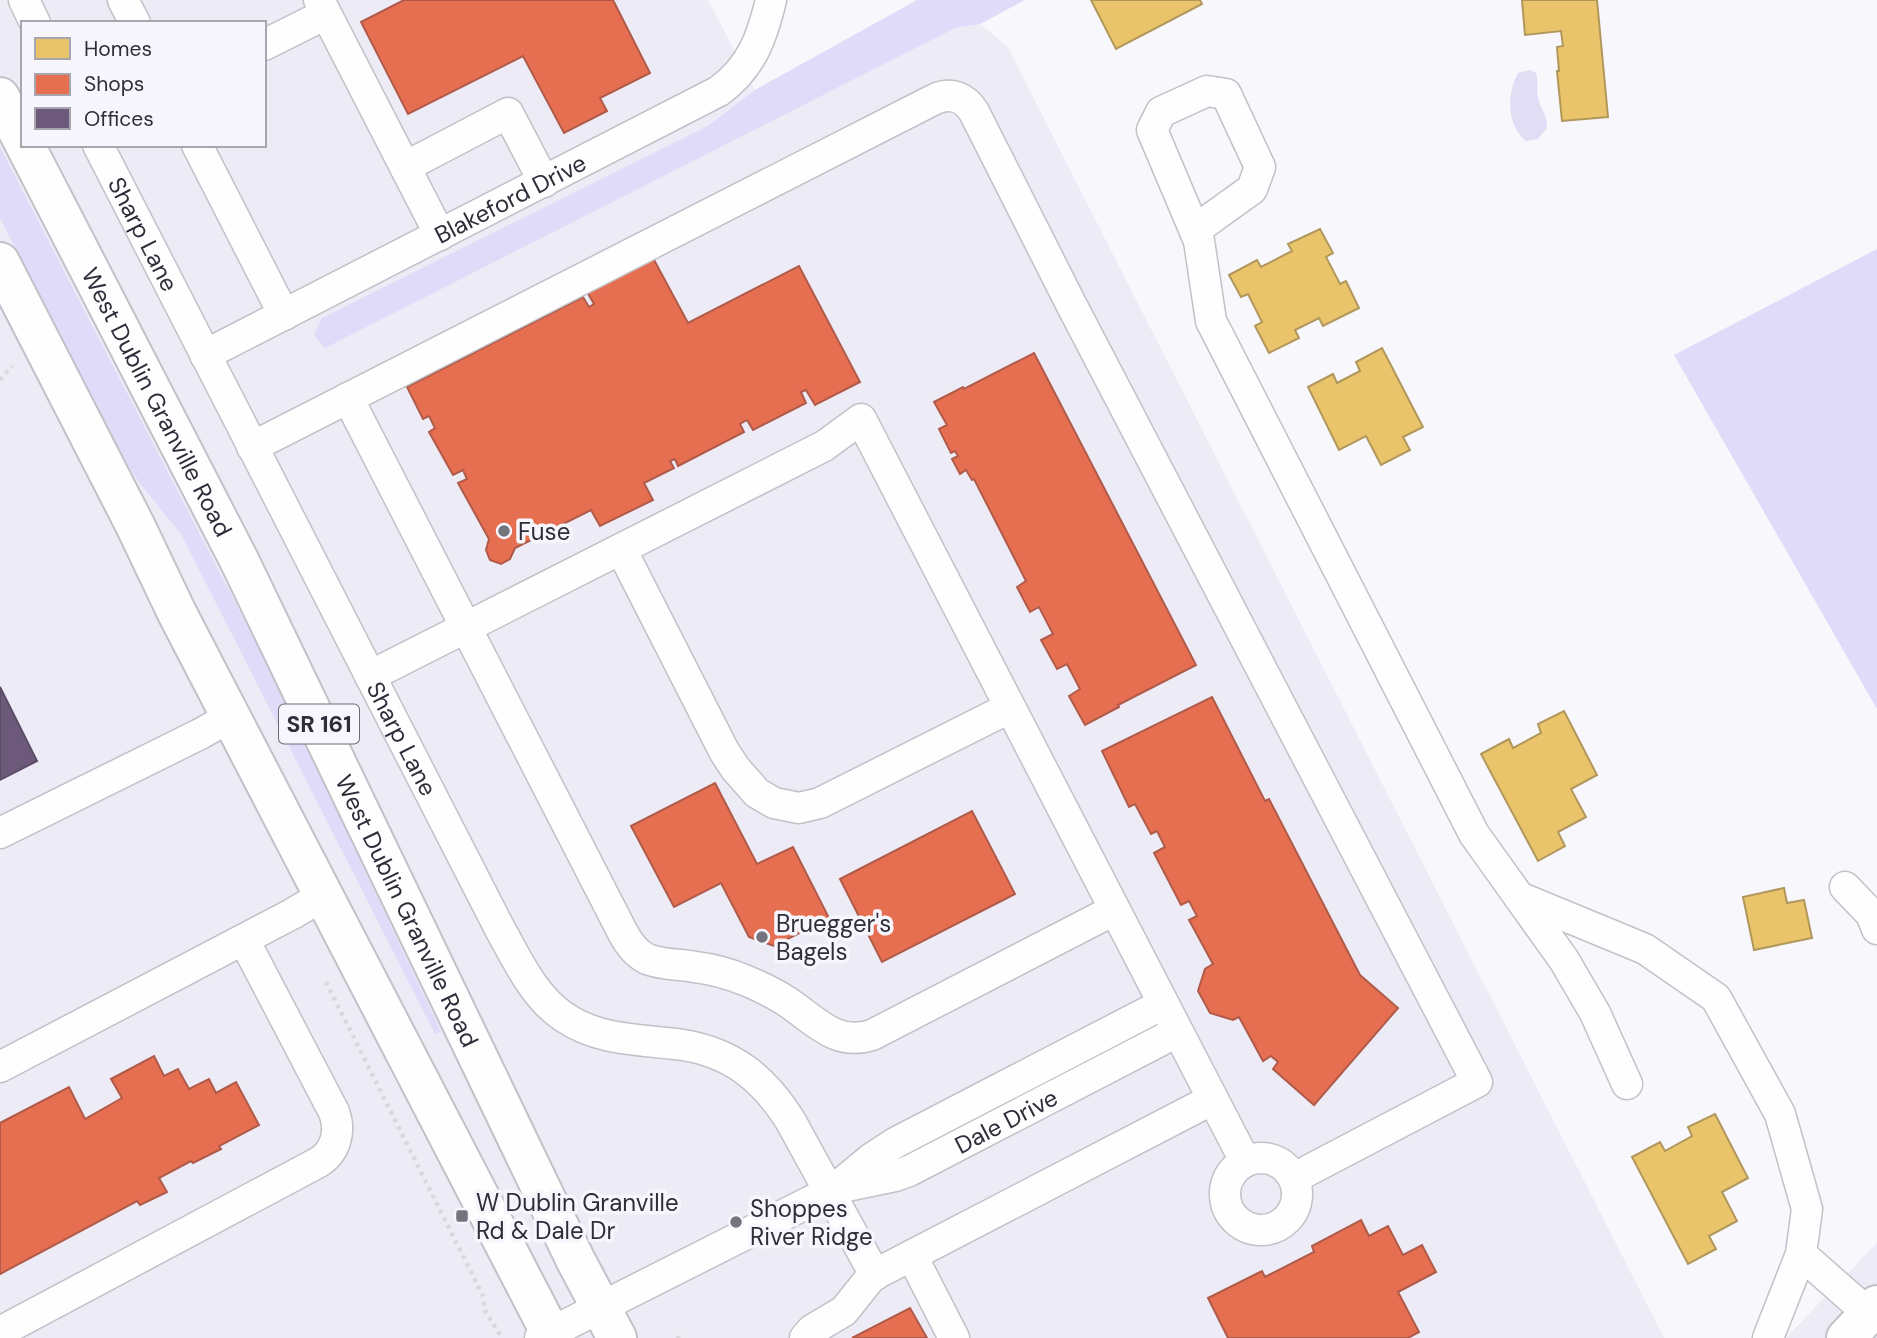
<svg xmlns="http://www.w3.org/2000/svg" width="1877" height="1338" font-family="'DM Sans',sans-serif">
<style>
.built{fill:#ecebf6;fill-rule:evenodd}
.green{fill:#e0dbf9}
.water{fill:#e0ddf5}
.homes{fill:#e9c46a;stroke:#b1975c;stroke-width:2}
.shops{fill:#e76f51;stroke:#b05b4a;stroke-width:2}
.offices{fill:#6d597a;stroke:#5a4c67;stroke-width:2}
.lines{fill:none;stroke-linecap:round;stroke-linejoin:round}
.minor-casing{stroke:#c2c1c8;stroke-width:33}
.major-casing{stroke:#c2c1c8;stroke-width:42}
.path{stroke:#d8d8db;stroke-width:4.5;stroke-dasharray:3.5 5;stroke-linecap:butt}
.minor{stroke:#fefeff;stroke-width:30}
.major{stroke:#fefeff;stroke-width:38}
.poi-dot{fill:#75747e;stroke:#f7f6fd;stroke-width:2.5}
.labels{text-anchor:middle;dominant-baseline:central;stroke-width:7;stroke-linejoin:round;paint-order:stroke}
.shield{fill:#f7f6fd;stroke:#6b6974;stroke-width:2}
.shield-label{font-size:23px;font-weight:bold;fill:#2f2d3a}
.street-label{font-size:24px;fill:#2f2d3a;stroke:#f7f6fd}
.poi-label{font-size:24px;fill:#2f2d3a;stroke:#f7f6fd;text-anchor:start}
</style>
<rect width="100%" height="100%" fill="#f8f7fc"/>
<g class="built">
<path d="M0 0H708L755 90 706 127 955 28 980 24 1007 46 1664 1338H0ZM23 23H264V145H23Z"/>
<polygon points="1877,1243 1877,1338 1786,1338"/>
</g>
<g class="green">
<polygon points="917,0 1025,0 980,24 955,28 325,348 314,335 322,318 706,127 755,90"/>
<polygon points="0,147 271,672 441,1032 435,1034 181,534 141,485 122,456 0,218"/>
<polygon points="1877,249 1877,709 1674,355"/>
</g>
<path class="water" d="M1530 70 1536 73C1539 82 1536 89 1538 98 1541 110 1547 114 1547 128L1538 139 1526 141C1506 125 1507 93 1518 73Z"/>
<g class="homes">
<polygon points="1091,0 1200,0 1202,4 1116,49"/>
<polygon points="1522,0 1597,0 1608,117 1562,121 1557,71 1559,71 1557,47 1563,46 1561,31 1525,35"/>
<polygon points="1320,229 1333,253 1326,257 1340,284 1346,281 1359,308 1323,326 1319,318 1295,330 1299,338 1269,353 1255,326 1262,322 1248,294 1241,297 1229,275 1257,260 1261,267 1292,251 1288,244"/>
<polygon points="1382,348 1423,427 1403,437 1410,450 1381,465 1366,436 1339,450 1308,387 1333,374 1337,383 1360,371 1356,362"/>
<polygon points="1564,711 1597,775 1571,789 1586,817 1558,832 1565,846 1538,861 1481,754 1509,739 1513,748 1541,733 1538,724"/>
<polygon points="1784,888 1787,903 1804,900 1812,938 1754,950 1743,897"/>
<polygon points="1715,1114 1748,1178 1722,1192 1737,1221 1709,1236 1716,1249 1688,1264 1632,1157 1660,1142 1665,1151 1692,1136 1688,1127"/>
</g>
<g class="shops">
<polygon points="404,0 613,0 650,73 600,98 607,111 564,133 523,56 408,114 361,22"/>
<polygon points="653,258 688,323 799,266 860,382 815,405 806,390 801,392 806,403 753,430 747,420 740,424 744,432 678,466 675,459 670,461 674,468 644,483 653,500 600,526 591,510 515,548 510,559 501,564 490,560 486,550 489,539 458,483 467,479 463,470 453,475 429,432 435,428 429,416 423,419 407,387 583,297 589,307 594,304 587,292"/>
<polygon points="1034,353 1196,665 1118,705 1119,707 1085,725 1069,696 1080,689 1067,664 1057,669 1041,640 1053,634 1039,607 1030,612 1017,587 1026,581 974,479 972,480 966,470 960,474 952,459 958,456 955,451 951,453 939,429 947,425 934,402 963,387 964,389"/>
<polygon points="1212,697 1265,801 1269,799 1360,975 1398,1008 1314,1105 1273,1069 1278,1062 1271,1056 1263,1061 1239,1017 1233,1020 1210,1013 1198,991 1205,969 1213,964 1189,920 1197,916 1189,901 1181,905 1154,853 1165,847 1157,831 1151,834 1135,804 1129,807 1102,751"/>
<polygon points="715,783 757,864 793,847 829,918 774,946 749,937 721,883 674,907 631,826"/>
<polygon points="972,811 1015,894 882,962 840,879"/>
<polygon points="154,1056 164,1076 178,1069 189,1089 209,1079 216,1093 236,1082 259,1125 219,1146 221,1149 193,1163 191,1161 159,1178 167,1192 140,1205 137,1201 0,1274 0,1123 69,1087 85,1119 122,1098 111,1079"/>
<polygon points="1361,1220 1369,1236 1388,1226 1403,1255 1422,1245 1436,1272 1398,1292 1419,1332 1408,1338 1228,1338 1208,1298 1262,1271 1265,1277 1314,1252 1312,1246"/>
<polygon points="910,1308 927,1338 852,1338"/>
</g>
<polygon class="offices" points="0,687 37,761 0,780"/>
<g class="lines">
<defs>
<g id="minor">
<polyline points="24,0 35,23"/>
<polyline points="123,0 135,23"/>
<polyline points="319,0 440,235"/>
<polyline points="264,45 326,14"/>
<path id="s1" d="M98 145 501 931C518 961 534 997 564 1017 601 1042 642 1039 683 1045 733 1053 764 1079 790 1120L875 1275"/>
<polyline points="197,145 284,315"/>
<polyline points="405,167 508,113 544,182"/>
<polyline points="1195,230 1252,189 1260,167 1226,94 1207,91 1161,112 1152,130 1199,241 1211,321 1474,834 1519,897 1645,949 1716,998 1780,1114 1807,1209 1801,1254 1768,1338"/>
<path id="s2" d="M205 355 719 91C752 67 762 37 771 0"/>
<path d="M348 398 622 931C628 943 635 953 647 959 661 965 680 964 695 967 713 969 730 974 747 981 761 987 774 993 786 1001 814 1019 835 1047 872 1035L1114 910"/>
<path d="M252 447 935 99C951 92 965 97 974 112L1071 304 1477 1082 1294 1178"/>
<polyline points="621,549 724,751 735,768 757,793 774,803 799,808 820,803 1009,708"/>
<polyline points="370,676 824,446 861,419 1245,1161"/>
<polyline points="0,833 200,734 232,716"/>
<polyline points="1845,887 1871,914 1877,929"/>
<polyline points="1519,897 1564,960 1595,1013 1627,1084"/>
<polyline points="0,1067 292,914 324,895"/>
<circle cx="1261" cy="1194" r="36"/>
<polyline points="838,1186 872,1158 895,1143 1163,1004"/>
<polyline points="1801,1254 1869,1314"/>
<polyline points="912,1256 954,1338"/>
<path d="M0 1332 319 1162C336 1151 341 1131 334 1112L244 940"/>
<path id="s3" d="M540 1338 837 1188 895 1176 909 1171 1177 1032"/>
<polyline points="805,1338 812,1330 844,1311 872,1276 1213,1099"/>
</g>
<g id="major">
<polyline points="0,97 23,141"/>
<path id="s4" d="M25 145 239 560 576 1261 617 1338"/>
<polyline points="0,262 135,525 177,613 553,1338"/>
<polyline points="1846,1338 1877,1305"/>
</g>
</defs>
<use href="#minor" class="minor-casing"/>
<use href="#major" class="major-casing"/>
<g class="path">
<polyline points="0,380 12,366"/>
<polyline points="326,982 484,1298 484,1309 502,1338"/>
<polyline points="678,1336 679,1338"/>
</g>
<use href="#minor" class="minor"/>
<use href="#major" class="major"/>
</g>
<g class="poi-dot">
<circle cx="504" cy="531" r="7"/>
<circle cx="762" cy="937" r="7"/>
<rect x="455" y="1209" width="14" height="14" rx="3.5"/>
<circle cx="736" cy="1222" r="7"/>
</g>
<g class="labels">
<rect class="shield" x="279" y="704.5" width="80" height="39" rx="5"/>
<g class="shield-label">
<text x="319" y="724">SR 161</text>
</g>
<g class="street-label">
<text stroke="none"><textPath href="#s2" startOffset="343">Blakeford Drive</textPath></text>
<text stroke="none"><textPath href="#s1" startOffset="100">Sharp Lane</textPath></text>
<text stroke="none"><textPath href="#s4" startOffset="289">West Dublin Granville Road</textPath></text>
<text stroke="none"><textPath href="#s1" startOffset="667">Sharp Lane</textPath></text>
<text stroke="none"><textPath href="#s4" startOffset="856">West Dublin Granville Road</textPath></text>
<text stroke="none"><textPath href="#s3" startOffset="516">Dale Drive</textPath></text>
</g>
<g class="poi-label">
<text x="518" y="531">Fuse</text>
<text x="776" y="923">Bruegger's<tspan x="776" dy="28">Bagels</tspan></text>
<text x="476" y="1202">W Dublin Granville<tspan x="476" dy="28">Rd &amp; Dale Dr</tspan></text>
<text x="750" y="1208">Shoppes<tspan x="750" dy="28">River Ridge</tspan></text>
</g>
</g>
<rect x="21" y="21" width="245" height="126" fill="#f7f6fd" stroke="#a7a6af" stroke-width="2"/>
<rect x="35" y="38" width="35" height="21" fill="#e9c46a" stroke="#a7a6af" stroke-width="2"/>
<text x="84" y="56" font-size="21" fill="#2f2d3a">Homes</text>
<rect x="35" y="74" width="35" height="21" fill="#e76f51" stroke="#a7a6af" stroke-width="2"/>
<text x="84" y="91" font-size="21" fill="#2f2d3a">Shops</text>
<rect x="35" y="108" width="35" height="21" fill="#6d597a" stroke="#a7a6af" stroke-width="2"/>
<text x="84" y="126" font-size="21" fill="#2f2d3a">Offices</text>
</svg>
